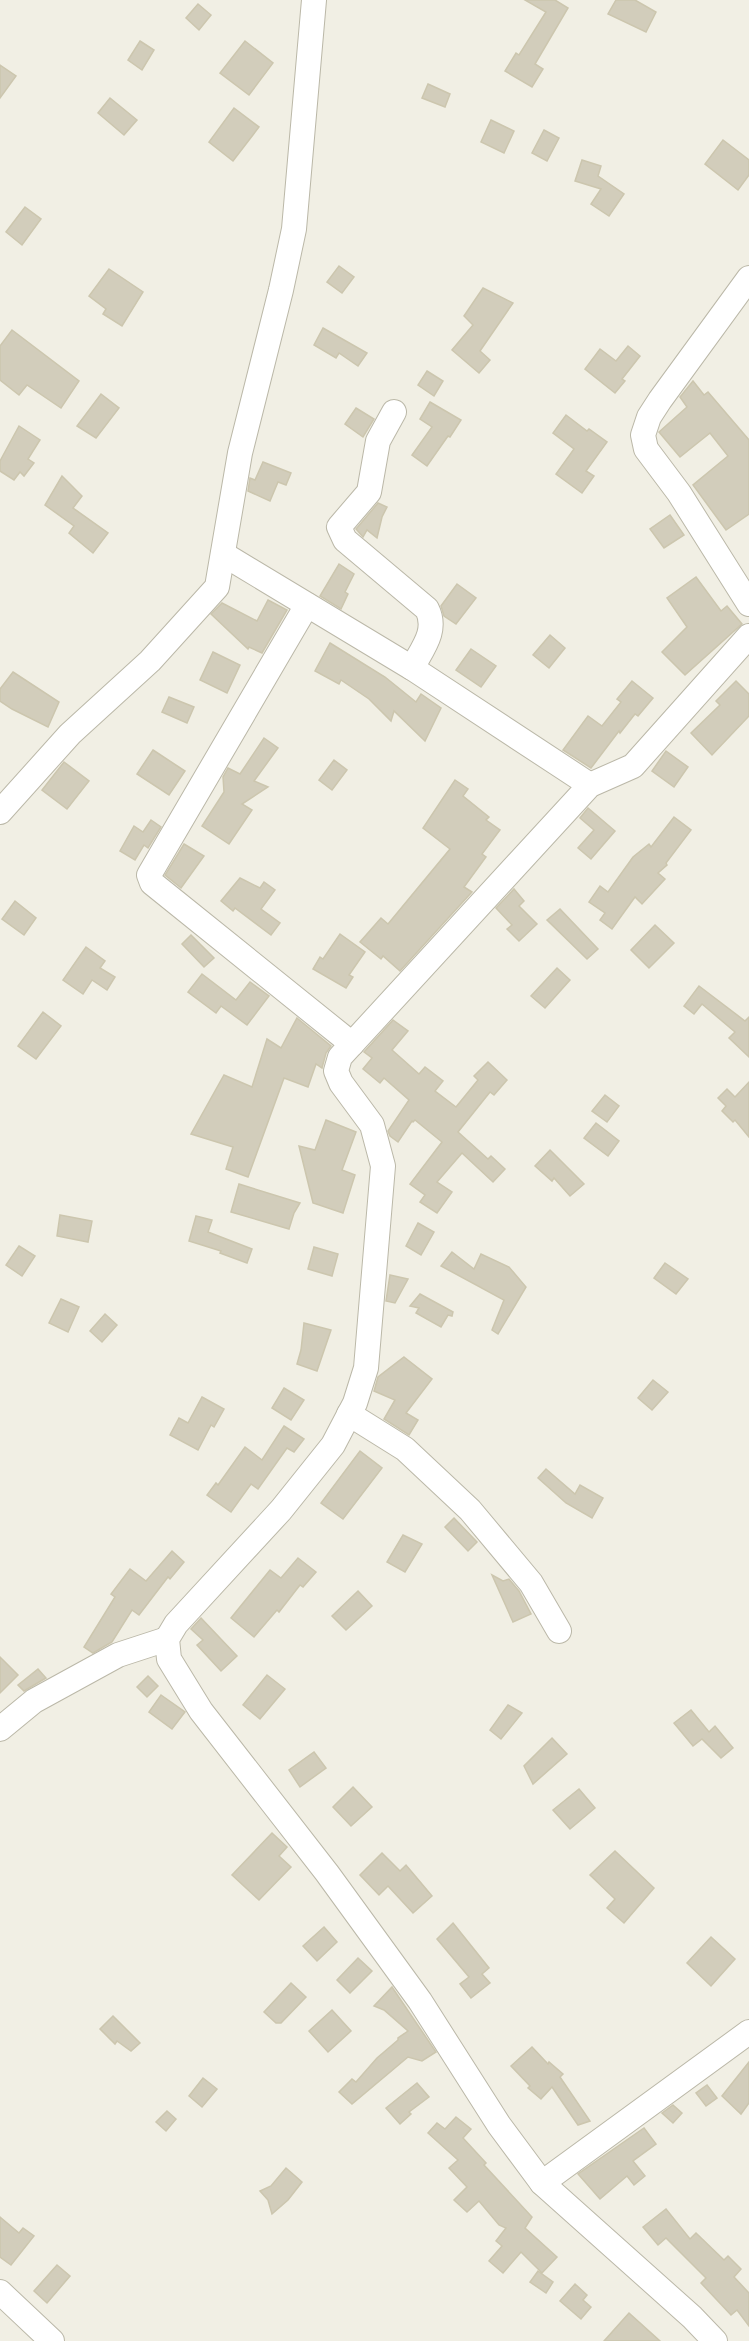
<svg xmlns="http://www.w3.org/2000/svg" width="749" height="2341" font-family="'PT Sans',sans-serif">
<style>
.building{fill:#d2cdbb;stroke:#ccc6ae;stroke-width:1.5}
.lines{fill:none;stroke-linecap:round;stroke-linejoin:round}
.minor-casing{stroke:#bbb8a8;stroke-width:26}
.minor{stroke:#fff;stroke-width:24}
</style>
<rect width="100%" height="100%" fill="#f1efe4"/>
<g class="building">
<polygon points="525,0 555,0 568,8 535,64 543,69 532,87 505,71 516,53 519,55 546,12"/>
<polygon points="616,0 635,0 656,12 646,32 608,14"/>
<polygon points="198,4 211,15 199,30 186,18"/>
<polygon points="140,41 154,50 142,70 128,60"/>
<polygon points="245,41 273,63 249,95 220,73"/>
<polygon points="0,65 16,76 0,98"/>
<polygon points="428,84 450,94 445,107 422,98"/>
<polygon points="110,98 137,120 124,135 98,113"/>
<polygon points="234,108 259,127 233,161 209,142"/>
<polygon points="491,120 514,131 504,153 481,142"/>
<polygon points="544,130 559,138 547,161 532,153"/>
<polygon points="723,140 749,160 749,175 738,190 705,164"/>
<polygon points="582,160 601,166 598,176 624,194 609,216 591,204 601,189 575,181"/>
<polygon points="25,207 41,219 22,245 6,232"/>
<polygon points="339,266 354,277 342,293 327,282"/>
<polygon points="109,269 143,292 122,326 103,314 106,309 89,296"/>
<polygon points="483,288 513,303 480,351 490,360 479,373 452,350 473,325 464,316"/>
<polygon points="323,328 367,353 358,366 339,353 336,358 314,345"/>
<polygon points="12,330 79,381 61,408 27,385 19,395 0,380 0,346"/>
<polygon points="628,346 640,356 622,379 625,381 615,393 585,369 600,349 616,361"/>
<polygon points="427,371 443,381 434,396 418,385"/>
<polygon points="693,381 704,395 708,392 749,440 749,514 726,530 693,485 728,456 710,433 680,457 659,432 687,407 680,397"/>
<polygon points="101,394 119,408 96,438 77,426"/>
<polygon points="430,402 461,420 450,437 448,436 427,466 412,455 432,427 420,419"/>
<polygon points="356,408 374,419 363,437 345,424"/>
<polygon points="566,415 587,431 589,429 607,442 586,471 594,476 582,493 556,474 574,449 553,433"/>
<polygon points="19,426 40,440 28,459 34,463 24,476 20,472 14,480 0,471 0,461"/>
<polygon points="263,462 291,473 286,485 278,482 270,501 248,491 250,478 255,480"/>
<polygon points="62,476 82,496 73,508 108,533 93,553 69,533 74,526 45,505"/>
<polygon points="378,503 387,507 382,517 377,538 367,530 363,537 356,529"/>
<polygon points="670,515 684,535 664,548 650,529"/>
<polygon points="339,564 354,574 345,592 348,594 341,609 320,596"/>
<polygon points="696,577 721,611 727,606 742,624 685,675 662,652 687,627 667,598"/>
<polygon points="457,584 476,598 456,624 444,616 441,606"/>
<polygon points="268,600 287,610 262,653 249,647 248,649 211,614 222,603 257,621"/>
<polygon points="550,635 565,648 549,668 533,655"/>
<polygon points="330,643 385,677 416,702 421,694 441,708 425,741 394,711 391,721 369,699 341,680 339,684 315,671"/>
<polygon points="471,649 496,666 481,687 456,670"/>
<polygon points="213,652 240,665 227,693 200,680"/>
<polygon points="13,672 59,702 48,727 12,709 0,701 0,689"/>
<polygon points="632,681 653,698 638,716 635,714 620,733 619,731 591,768 563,750 588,716 602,726 621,702 617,699"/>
<polygon points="736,681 749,694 749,716 712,755 691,733 720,705 716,701"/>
<polygon points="169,697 194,707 187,723 162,712"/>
<polygon points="264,738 278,748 254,781 268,787 242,804 252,810 229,844 202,826 224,792 223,777 228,768 240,774"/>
<polygon points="153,750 185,771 169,795 137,774"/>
<polygon points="666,751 688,767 674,787 652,771"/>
<polygon points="334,760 347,770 332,790 319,780"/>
<polygon points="64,762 89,781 67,809 42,790"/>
<polygon points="455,780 468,789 463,796 489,817 486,820 500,830 482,854 486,857 464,887 472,892 400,971 383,956 381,959 360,942 381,918 388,924 450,849 423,828"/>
<polygon points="588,808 615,831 591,859 578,848 594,830 580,818"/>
<polygon points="674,817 691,830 666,863 667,865 658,873 665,879 642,904 635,897 612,929 600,920 605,913 589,902 600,886 608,892 633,857 649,844 651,847"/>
<polygon points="151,820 161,827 148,848 144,845 135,860 120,851 134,826 143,832"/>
<polygon points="184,844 204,856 181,888 165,875"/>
<polygon points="240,878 260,888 264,882 275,890 261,909 280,923 271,935 235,908 233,911 221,901"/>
<polygon points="514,889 524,901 519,906 537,924 519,941 507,929 512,925 496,908"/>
<polygon points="15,901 36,918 24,935 2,919"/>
<polygon points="560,909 598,949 587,959 547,920"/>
<polygon points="655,925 674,943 649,968 631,950"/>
<polygon points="340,934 365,952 349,975 353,977 346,988 313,969 320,957 323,959"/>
<polygon points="191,935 214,958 204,967 182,944"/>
<polygon points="86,947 105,961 100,968 115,977 107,990 92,980 83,994 63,980"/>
<polygon points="557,968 570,980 545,1008 531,996"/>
<polygon points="202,974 236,1000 250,982 269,996 247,1025 221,1006 216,1013 188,992"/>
<polygon points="699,986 745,1021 749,1017 749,1057 729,1038 735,1032 702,1004 694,1014 684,1006"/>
<polygon points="43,1012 61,1026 36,1059 18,1046"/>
<polygon points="297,1018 331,1046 326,1053 322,1068 316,1064 308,1087 284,1078 248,1177 226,1169 233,1147 191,1134 224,1075 252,1087 267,1039 281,1048"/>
<polygon points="393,1020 408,1031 392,1050 419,1074 425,1067 443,1081 435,1091 456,1107 478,1080 474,1076 488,1062 507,1080 494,1095 490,1092 458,1132 488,1159 491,1156 505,1169 493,1182 462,1153 437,1182 452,1192 437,1213 420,1202 425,1195 410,1184 442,1142 415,1120 413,1122 412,1121 398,1142 390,1136 388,1131 409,1100 384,1078 380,1083 363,1069 372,1058 364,1052"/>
<polygon points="749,1082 749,1137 735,1120 733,1122 722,1111 726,1106 718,1098 727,1089 735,1097"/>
<polygon points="605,1095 619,1106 607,1122 592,1111"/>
<polygon points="326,1120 356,1132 342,1170 355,1175 343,1213 313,1203 299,1146 315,1150"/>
<polygon points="596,1123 619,1141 608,1156 584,1138"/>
<polygon points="550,1150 584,1184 570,1196 554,1178 552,1181 535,1166"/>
<polygon points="239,1184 300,1203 294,1213 289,1229 231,1212"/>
<polygon points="60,1215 92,1221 88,1242 57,1236"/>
<polygon points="196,1216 212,1220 208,1232 252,1249 247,1263 220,1253 221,1251 189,1241"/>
<polygon points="418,1223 434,1232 421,1255 406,1246"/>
<polygon points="19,1246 35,1256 22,1276 6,1265"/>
<polygon points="314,1247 338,1254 332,1276 308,1269"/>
<polygon points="452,1252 474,1269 481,1254 509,1267 526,1287 498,1334 492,1330 504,1300 441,1266"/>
<polygon points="665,1263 688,1279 676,1294 654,1278"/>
<polygon points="390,1275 408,1279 395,1303 386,1301"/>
<polygon points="420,1294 453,1312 452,1316 448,1315 441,1327 416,1313 419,1308 410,1306"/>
<polygon points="61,1299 79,1307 68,1332 49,1323"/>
<polygon points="105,1314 117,1325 102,1342 90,1331"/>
<polygon points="304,1323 331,1330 317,1371 297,1364 301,1350"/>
<polygon points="404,1357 432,1379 406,1413 418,1420 409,1435 384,1419 395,1400 374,1391 378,1377"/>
<polygon points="653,1380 668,1392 652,1410 638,1398"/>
<polygon points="284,1388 304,1400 291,1420 272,1408"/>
<polygon points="202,1397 224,1409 214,1427 211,1425 198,1450 170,1435 179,1418 188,1423"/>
<polygon points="284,1426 304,1439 294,1452 287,1448 258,1489 251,1484 231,1512 207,1495 216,1483 218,1485 245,1447 262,1460"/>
<polygon points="360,1451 382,1468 343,1519 321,1503"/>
<polygon points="546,1469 575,1494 580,1485 603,1498 592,1518 566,1503 538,1478"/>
<polygon points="454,1518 477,1542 468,1551 445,1527"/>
<polygon points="403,1535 422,1544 405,1572 387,1562"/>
<polygon points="172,1551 184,1562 170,1579 168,1577 139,1615 132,1610 112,1642 93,1653 84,1647 115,1597 111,1594 130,1569 146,1581"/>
<polygon points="298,1558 316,1572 303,1587 300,1585 279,1612 277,1610 254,1637 231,1618 270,1570 281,1578"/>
<polygon points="492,1575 503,1581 509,1579 519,1591 531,1614 513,1622"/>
<polygon points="358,1591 372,1606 346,1630 332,1616"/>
<polygon points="201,1618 237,1656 221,1671 197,1645 203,1640 191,1629"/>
<polygon points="0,1657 18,1675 0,1693"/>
<polygon points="38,1669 46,1678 24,1691 18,1685"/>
<polygon points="267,1675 285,1689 260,1719 243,1705"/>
<polygon points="148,1676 158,1686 147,1697 137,1687"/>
<polygon points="161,1695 185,1712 172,1729 149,1712"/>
<polygon points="508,1705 522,1713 501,1739 490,1730"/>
<polygon points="691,1710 709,1732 715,1726 733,1748 721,1758 702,1739 693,1746 674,1723"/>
<polygon points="552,1738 567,1754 533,1784 524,1766"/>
<polygon points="314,1752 326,1768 300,1787 289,1770"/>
<polygon points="353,1787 372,1807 351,1826 333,1807"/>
<polygon points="579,1789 595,1808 570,1829 553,1810"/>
<polygon points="272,1833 287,1847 279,1856 291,1867 259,1900 232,1875"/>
<polygon points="615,1851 654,1888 624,1923 607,1908 615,1899 590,1875"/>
<polygon points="382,1853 400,1871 406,1865 432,1896 413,1913 388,1886 379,1895 360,1875"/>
<polygon points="453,1923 489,1968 482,1974 490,1983 471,1998 460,1984 469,1977 437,1939"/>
<polygon points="324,1927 337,1942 317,1961 303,1946"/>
<polygon points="711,1937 735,1959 711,1986 687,1963"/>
<polygon points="358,1958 372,1971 350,1993 337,1980"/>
<polygon points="291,1983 306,1997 281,2023 276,2023 264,2012"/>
<polygon points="392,1987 436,2052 422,2061 408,2057 352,2104 339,2092 352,2079 356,2082 377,2058 398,2040 398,2038 408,2031 384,2010 374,2006"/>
<polygon points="332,2010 351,2031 328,2052 309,2031"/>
<polygon points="113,2016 140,2043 131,2051 117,2041 115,2044 100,2029"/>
<polygon points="532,2047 548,2064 549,2062 563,2074 560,2077 590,2121 578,2125 552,2087 541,2099 528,2088 530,2086 511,2066"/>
<polygon points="749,2062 749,2103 741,2114 722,2096"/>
<polygon points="203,2078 217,2089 202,2107 189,2096"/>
<polygon points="417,2083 429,2097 409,2112 411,2114 400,2124 386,2108"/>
<polygon points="707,2085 717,2098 706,2106 696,2093"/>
<polygon points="673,2105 682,2113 673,2123 662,2113"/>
<polygon points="167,2111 176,2119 166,2131 156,2122"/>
<polygon points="456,2117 471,2129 463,2138 486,2163 484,2165 532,2217 525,2228 557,2257 542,2273 521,2252 503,2273 489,2261 502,2246 496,2241 506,2228 499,2225 479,2201 467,2212 454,2200 467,2187 449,2168 458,2160 428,2133 437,2123 445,2129"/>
<polygon points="644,2128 656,2144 633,2161 645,2176 634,2185 627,2176 600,2199 578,2174"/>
<polygon points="286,2168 302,2182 288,2200 272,2214 268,2200 260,2191 271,2186"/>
<polygon points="666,2209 690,2239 696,2233 724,2260 728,2256 741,2269 734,2277 749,2293 749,2326 737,2310 731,2315 701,2283 706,2278 666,2238 658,2245 643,2227"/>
<polygon points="0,2217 19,2233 23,2228 34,2236 11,2265 0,2257"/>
<polygon points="57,2265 70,2276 47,2303 34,2291"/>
<polygon points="538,2271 553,2282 546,2293 530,2282"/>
<polygon points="575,2284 587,2295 583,2300 591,2307 581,2319 560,2301"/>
<polygon points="629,2313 660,2341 604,2341"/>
</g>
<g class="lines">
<defs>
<g id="minor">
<polyline points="749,278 660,400 649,417 643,435 646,449 679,493 749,604"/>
<path d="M394 412 378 441 369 492 339 527 345 540 427 609C438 631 422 649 412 668"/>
<polyline points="223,554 412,668 590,785"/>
<polyline points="307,605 149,875 152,883 352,1044"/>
<polyline points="0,812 70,734 150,661 217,587 240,453 281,290 294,229 314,0"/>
<polyline points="349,1414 405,1449 470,1510 531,1583 559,1631"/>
<polyline points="0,1729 34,1701 118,1655 167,1639"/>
<polyline points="542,2183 749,2032"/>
<polyline points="0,2292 52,2341"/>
<polyline points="715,2341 692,2317 542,2183 499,2125 420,2001 327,1873 201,1711 169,1659 167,1639 176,1624 281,1510 333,1445 355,1403 366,1368 383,1166 372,1125 341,1083 336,1071 340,1057 590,785 633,766 749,636"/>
</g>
</defs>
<use href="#minor" class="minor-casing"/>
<use href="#minor" class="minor"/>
</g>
</svg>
